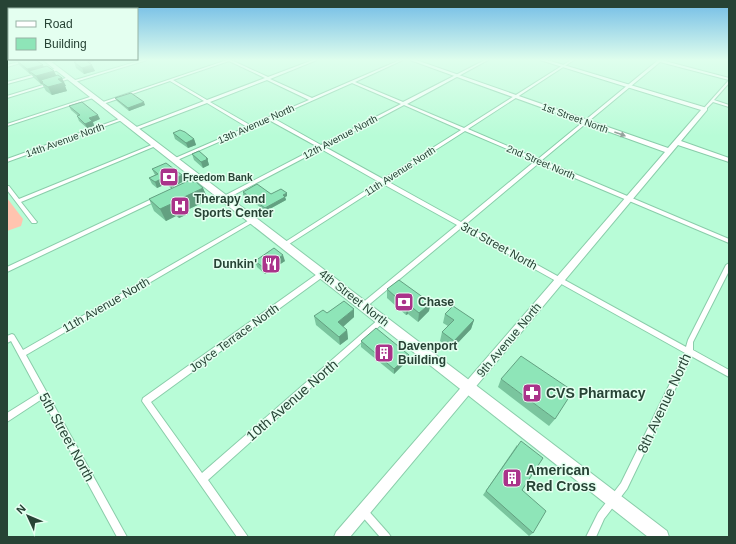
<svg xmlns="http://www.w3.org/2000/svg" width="736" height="544" font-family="Helvetica,sans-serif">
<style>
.green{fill:#ffc4af}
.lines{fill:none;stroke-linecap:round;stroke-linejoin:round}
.street-casing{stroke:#8acdaa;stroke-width:2}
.secondary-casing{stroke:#8acdaa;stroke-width:2}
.primary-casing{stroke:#8acdaa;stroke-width:2}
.street{fill:#fff;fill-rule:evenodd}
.secondary{fill:#fff;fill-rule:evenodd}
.primary{fill:#fff;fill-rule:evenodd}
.wall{fill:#7ac59e}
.shaded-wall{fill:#63a081}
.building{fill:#8ee5b8;stroke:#63a081}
.oneway{fill:#93a19a}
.labels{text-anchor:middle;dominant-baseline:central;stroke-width:3;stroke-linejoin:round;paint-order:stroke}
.far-street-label{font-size:10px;fill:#274335;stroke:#e4fff0}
.far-poi-label{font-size:10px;font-weight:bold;fill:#274335;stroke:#e4fff0;text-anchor:start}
.poi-label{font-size:12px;font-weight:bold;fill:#274335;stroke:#e4fff0;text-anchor:start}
.street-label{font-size:12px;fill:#274335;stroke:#e4fff0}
.near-poi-label{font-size:14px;font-weight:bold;fill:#274335;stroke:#e4fff0;text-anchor:start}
.near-street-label{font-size:14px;fill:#274335;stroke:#e4fff0}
</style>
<rect width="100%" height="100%" fill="#b8fcd7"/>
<polygon class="green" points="7,198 23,219 21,226 7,231"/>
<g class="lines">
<defs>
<g id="street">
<polygon points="26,60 31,60 7,67 7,65"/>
<polygon points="54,60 59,60 49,63 47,62"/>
<polygon points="142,60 147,60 75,82 72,81"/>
<path d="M227 60H231L268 77 313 60H317L270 79 312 98 400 60H403L355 82 403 102 485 60H488L407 104 464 128 571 60H574L468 129 538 159 657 61 656 60H661L729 78V83L714 100 729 105V107L713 102 705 110H704V108L729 80 660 62 542 160 729 239V243L539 163 465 225 686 347 688 340 726 265 729 263V271L693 342V350L729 370V377L691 356 627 489 604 519 596 537H586L598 513 621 483 685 353 461 228 365 308 363 309 361 308 360 306 361 304 457 225 383 184 286 246H282L281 245 282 244 379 182 321 149 226 199H222V197L318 147 269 120 175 161H173V159L247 127 207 103 136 130H134V128L204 101 170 81 103 104 100 103ZM229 61 265 78 207 100 173 80ZM267 80 309 100 250 125 210 102ZM352 83 401 104 321 145 273 118ZM404 105 461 130 383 179 325 147ZM465 131 535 161 461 222 387 181Z"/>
<polygon points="58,68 60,69 59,70 7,84 7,82"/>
<polygon points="69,77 72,78 7,98 7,96"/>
<polygon points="93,96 96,97 7,126 7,124"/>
<polygon points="122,118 125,119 7,162 7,159"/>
<polygon points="154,144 158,145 21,202 36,221 37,222 36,223 32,223 7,190 7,186 9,186 19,199"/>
<polygon points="156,197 159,199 158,200 7,272 7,267"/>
<polygon points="253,218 256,220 255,221 26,355 127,537 117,537 42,399 7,422 7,413 39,393 11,341 7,343 7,336 12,334 14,335 23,350"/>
<polygon points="320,272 322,272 325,274 324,276 151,402 202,473 380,318 382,317 384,318 385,320 384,322 208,480 246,534 248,537 237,537 142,401 143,398"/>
<polygon points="363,506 366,508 389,534 391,537 380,537 360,514 358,511 360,508"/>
</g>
<polygon id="secondary" points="410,60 416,60 668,148 701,110 540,60 547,60 707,108 707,110 681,141 729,158 729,162 678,145 350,537 334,537 336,532 665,152"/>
<polygon id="primary" points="43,60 49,60 667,531 669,537 648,537"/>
</defs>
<use href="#street" class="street-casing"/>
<use href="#secondary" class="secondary-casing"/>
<use href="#primary" class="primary-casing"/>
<use href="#street" class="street"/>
<use href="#secondary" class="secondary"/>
<use href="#primary" class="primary"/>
</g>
<g class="wall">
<polygon points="14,60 36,60 44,67 56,75 66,86 65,86 67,91 52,95 46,91 42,84 41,84 34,78 31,74 30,74 19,65 17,61 16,61"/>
<polygon points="73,60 94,60 94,61 89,63 95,71 84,74 76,68 74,62 75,62"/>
<polygon points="115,98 145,105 129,111 117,101"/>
<polygon points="69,106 100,119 93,122 94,126 87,128 79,121 77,116 78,116 71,110"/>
<polygon points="173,133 194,139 196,145 188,148 175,139"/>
<polygon points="192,154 207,158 209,165 203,168 194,160"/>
<polygon points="152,169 184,181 171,188 166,184 157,188 152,184 149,178 155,175"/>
<polygon points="193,182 203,188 208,200 187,210 188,214 179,218 176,216 166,221 154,211 149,199"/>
<polygon points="243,192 271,194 287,193 287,196 285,197 286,200 266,211 243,195"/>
<polygon points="255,261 285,261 265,274 257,267"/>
<polygon points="387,289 429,311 418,322 408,314 406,315 387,298"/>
<polygon points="327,313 354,317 343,327 347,330 348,339 340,345 316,325 314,316"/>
<polygon points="445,314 474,320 471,329 452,349 440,341 442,332 448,326 443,323"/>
<polygon points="361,341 409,355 408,360 394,374 361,347"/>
<polygon points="501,379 555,419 549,426 498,387"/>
<polygon points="517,445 522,490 533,533 529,536 483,495"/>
</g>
<g class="shaded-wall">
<polygon points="83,60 94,60 94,61 85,64"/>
<polygon points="43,65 45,70 29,71 31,74 30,74 27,69"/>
<polygon points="92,65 95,71 84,74 82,68"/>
<polygon points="54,71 58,79 41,80 43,84 41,84 36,76"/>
<polygon points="62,78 66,86 65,86 67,91 52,95 48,87 58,79"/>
<polygon points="144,102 145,105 129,111 128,108"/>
<polygon points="98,115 100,119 93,122 94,126 87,128 85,124 89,118"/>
<polygon points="194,139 196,145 188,148 186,143"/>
<polygon points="207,158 209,165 203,168 201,162"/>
<polygon points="182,175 184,181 171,188 168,182"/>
<polygon points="163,178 166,184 157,188 155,182"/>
<polygon points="203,188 208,200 187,210 188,214 179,218 174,206 180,199"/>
<polygon points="287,193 287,196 283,198 283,195"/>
<polygon points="285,197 286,200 266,211 265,208"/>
<polygon points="171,204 176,216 166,221 160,209"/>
<polygon points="283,255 285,261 265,274 264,268"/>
<polygon points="431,303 429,311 418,322 419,313"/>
<polygon points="409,305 408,314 406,315 407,307"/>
<polygon points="354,309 354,317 338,331 338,322"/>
<polygon points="474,320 471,329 452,349 454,341"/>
<polygon points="347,330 348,339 340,345 339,337"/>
<polygon points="409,355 408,360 394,374 394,369"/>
</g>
<g class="building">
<polygon points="16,60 36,60 43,65 27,69"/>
<polygon points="75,60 85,60 92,65 82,68 74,62 76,62"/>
<polygon points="47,66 54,71 36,76 29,71"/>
<polygon points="58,75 62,78 58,79 63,83 48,87 42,83 43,82 41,80"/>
<polygon points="131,93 144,102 128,108 115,98"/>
<polygon points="82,102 98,115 89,118 92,121 85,124 77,116 80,115 69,106"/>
<polygon points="180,130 185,132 194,139 186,143 173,133"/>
<polygon points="199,151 207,158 206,158 208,159 201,162 192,154"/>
<polygon points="166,163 182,175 168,182 163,178 155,182 149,178 158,174 152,169"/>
<polygon points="190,180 193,182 195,181 203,188 180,199 183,202 174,206 171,204 160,209 149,199"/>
<polygon points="257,184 271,194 281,189 287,193 283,195 285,197 265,208 243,192"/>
<polygon points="274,248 283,255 264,268 255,261"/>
<polygon points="399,280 431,303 419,313 409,305 407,307 387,289"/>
<polygon points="344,301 354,309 338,322 347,330 339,337 314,316 323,310 327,313"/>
<polygon points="453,306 474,320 454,341 442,332 454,320 445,314"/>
<polygon points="376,328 409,355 394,369 361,341"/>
<polygon points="521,356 573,391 555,419 501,379"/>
<polygon points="521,441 543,458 522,490 546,511 533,533 486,491"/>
</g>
<defs><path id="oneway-solid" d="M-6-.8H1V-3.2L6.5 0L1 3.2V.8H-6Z"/></defs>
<use class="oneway" href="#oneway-solid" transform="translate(620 134) rotate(20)"/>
<linearGradient id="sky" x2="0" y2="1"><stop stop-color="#70bbe6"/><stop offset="0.44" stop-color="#dffeed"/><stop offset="1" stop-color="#dffeed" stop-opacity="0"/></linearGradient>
<rect width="736" height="136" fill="url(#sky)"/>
<defs>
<symbol id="bank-square" viewBox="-11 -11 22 22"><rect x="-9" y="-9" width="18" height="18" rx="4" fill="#aa338a" stroke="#e4fff0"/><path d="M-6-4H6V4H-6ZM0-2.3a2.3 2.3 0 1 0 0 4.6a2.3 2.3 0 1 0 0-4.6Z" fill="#fff"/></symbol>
<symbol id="hospital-square" viewBox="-11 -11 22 22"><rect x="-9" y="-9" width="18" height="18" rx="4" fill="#aa338a" stroke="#e4fff0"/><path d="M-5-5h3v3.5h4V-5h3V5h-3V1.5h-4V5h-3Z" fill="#fff"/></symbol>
<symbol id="restaurant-square" viewBox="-11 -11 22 22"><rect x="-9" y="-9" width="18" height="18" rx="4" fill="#aa338a" stroke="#e4fff0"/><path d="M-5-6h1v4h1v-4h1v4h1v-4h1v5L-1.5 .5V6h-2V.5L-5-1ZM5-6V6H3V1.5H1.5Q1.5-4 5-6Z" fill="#fff"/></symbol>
<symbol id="building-square" viewBox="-11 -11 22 22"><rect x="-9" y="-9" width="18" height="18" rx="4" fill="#aa338a" stroke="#e4fff0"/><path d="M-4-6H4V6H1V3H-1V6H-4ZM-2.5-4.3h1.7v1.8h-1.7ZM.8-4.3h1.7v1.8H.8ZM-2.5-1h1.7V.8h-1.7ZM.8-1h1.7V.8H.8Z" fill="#fff"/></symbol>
<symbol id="pharmacy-square" viewBox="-11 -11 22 22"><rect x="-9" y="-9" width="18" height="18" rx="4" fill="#aa338a" stroke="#e4fff0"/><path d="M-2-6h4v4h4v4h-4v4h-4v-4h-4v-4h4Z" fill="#fff"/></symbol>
</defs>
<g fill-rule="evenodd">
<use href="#bank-square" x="158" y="166" width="22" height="22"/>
<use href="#hospital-square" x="169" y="195" width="22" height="22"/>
<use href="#restaurant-square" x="260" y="253" width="22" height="22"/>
<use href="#bank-square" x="393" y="291" width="22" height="22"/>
<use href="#building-square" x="373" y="342" width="22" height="22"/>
<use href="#pharmacy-square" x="521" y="382" width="22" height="22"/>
<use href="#building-square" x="501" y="467" width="22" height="22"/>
</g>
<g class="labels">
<g class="far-street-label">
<text transform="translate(575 118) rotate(20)">1st Street North</text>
<text transform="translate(256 124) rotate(-24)">13th Avenue North</text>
<text transform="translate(340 137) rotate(-28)">12th Avenue North</text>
<text transform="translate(65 140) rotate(-20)">14th Avenue North</text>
<text transform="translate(541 162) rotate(23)">2nd Street North</text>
<text transform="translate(400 171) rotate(-33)">11th Avenue North</text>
</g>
<g class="far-poi-label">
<text x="183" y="177">Freedom Bank</text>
</g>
<g class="poi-label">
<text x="194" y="199">Therapy and<tspan x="194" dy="14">Sports Center</tspan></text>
<text x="257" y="264" text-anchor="end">Dunkin'</text>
<text x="418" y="302">Chase</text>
<text x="398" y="346">Davenport<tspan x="398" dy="14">Building</tspan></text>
</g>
<g class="street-label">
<text transform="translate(499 246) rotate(29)">3rd Street North</text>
<text transform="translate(354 298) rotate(38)">4th Street North</text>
<text transform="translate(106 305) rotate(-30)">11th Avenue North</text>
<text transform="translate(234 338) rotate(-36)">Joyce Terrace North</text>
<text transform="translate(509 340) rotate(-50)">9th Avenue North</text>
</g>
<g class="near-poi-label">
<text x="546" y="393">CVS Pharmacy</text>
<text x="526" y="470">American<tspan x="526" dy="16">Red Cross</tspan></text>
</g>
<g class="near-street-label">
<text transform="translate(292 400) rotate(-41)">10th Avenue North</text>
<text transform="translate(664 403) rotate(-65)">8th Avenue North</text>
<text transform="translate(67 437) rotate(61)">5th Street North</text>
</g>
</g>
<rect width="736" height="544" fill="none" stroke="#274335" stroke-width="16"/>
<rect x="8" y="8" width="130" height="52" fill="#e4fff0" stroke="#98b4a5"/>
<rect x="16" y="21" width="20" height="6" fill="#ffffff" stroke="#98b4a5"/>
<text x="44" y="28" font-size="12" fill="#274335">Road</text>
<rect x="16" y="38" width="20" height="12" fill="#8ee5b8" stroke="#98b4a5"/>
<text x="44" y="48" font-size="12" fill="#274335">Building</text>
<g transform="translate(28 516) rotate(314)" stroke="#e4fff0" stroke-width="3" paint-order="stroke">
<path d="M0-3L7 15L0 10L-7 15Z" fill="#274335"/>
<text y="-6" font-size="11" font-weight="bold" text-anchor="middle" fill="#274335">N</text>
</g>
</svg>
